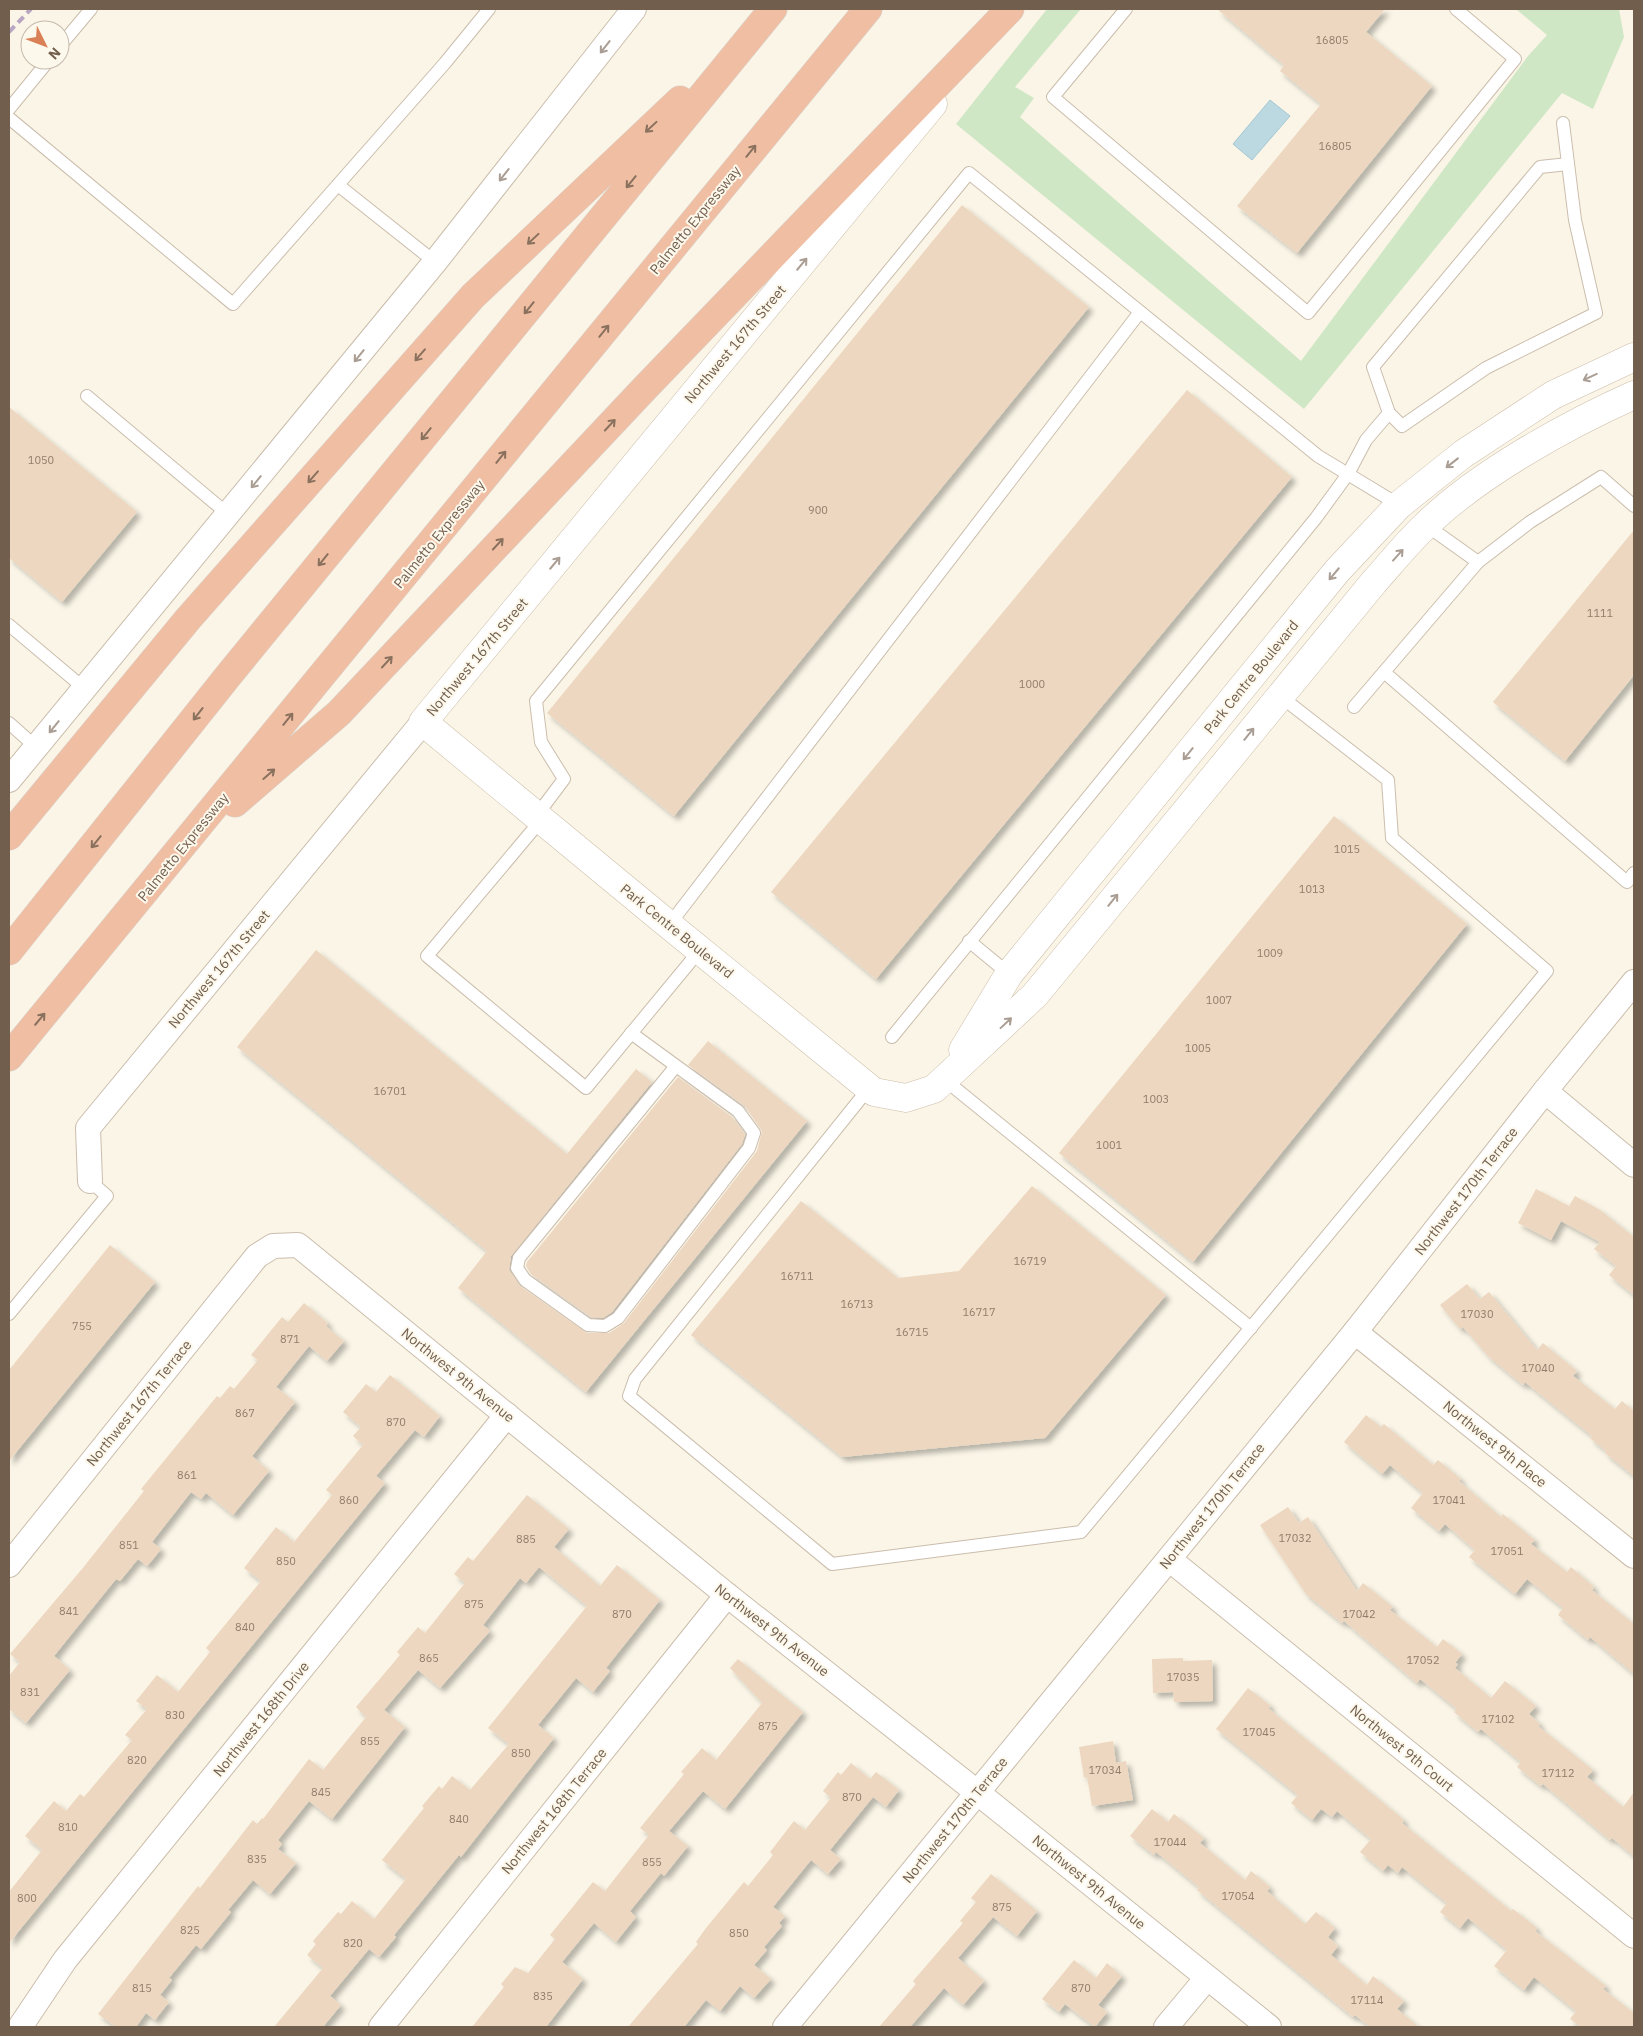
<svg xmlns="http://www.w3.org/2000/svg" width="1643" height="2036" font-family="'IBM Plex Sans',sans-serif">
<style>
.green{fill:#d0e7c6}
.water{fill:#bcd9e2;stroke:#a4c7d3}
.building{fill:#edd7c0;filter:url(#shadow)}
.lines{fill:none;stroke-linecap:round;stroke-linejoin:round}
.lane-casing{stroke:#cbbdad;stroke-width:14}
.street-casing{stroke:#cbbdad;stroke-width:26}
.secondary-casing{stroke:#cebeab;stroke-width:29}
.highway-casing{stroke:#dad5d1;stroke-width:29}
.lane{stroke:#fff;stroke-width:12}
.street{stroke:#fff;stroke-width:24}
.secondary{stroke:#fff;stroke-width:28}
.highway{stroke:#efbea3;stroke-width:28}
.rail{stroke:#b8a6c3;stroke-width:4;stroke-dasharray:8 5;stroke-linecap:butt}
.oneway{stroke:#aa9e94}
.oneway2{stroke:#8a715e}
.labels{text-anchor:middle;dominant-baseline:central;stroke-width:4;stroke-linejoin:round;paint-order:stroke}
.number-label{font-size:11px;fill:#907c6a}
.street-label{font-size:14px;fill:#715e4d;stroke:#fdf8ec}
</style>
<defs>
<filter id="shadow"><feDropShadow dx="4.5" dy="4.5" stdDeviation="2.5" flood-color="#0004"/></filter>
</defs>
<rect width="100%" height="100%" fill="#faf5e6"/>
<polygon class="green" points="1047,9 1081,9 1015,87 1034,98 1020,117 1301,361 1528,56 1547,35 1516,9 1619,9 1624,37 1593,109 1562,93 1304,409 956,124"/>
<polygon class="water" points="1270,100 1290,116 1252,160 1233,144"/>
<g class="building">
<polygon points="1217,9 1385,9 1366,32 1432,86 1297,253 1237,206 1321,104 1280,71 1284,65"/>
<polygon points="962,205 1089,307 674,816 547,713"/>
<polygon points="1187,390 1292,477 876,979 771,892"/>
<polygon points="9,407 137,512 62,602 9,558"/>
<polygon points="1634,530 1634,675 1565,761 1493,702"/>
<polygon points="1334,816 1467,924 1193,1262 1059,1153"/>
<polygon points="316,950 567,1154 636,1069 652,1082 511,1256 509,1270 520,1286 587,1333 609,1333 624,1323 757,1151 762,1131 745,1106 688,1065 708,1041 807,1121 586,1392 458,1288 487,1251 237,1047"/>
<polygon points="678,1077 732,1117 745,1134 742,1144 612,1312 603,1318 591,1317 531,1274 526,1266 527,1262"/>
<polygon points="1032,1186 1166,1295 1045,1438 842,1457 691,1335 801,1201 898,1278 959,1271"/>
<polygon points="1536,1189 1569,1206 1575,1196 1600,1210 1634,1237 1634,1295 1609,1275 1616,1266 1594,1249 1600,1242 1561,1221 1551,1240 1518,1223"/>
<polygon points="110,1245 155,1282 9,1461 9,1370"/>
<polygon points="1467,1284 1480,1299 1489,1292 1537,1350 1543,1343 1577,1371 1573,1376 1615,1409 1622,1401 1634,1411 1634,1476 1605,1453 1606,1451 1590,1438 1592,1436 1551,1403 1525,1382 1523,1385 1489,1357 1463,1327 1460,1329 1440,1305"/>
<polygon points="304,1303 328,1323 326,1326 344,1341 327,1361 309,1346 276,1387 295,1402 252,1456 269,1471 233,1515 206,1493 201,1499 191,1492 152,1542 161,1549 154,1558 147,1566 138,1559 120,1581 116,1579 54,1656 70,1670 26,1723 9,1709 9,1676 20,1662 10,1654 82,1569 144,1491 141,1489 217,1396 220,1398 230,1386 234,1389 258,1360 251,1355 282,1317 288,1322"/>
<polygon points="390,1375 440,1416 424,1437 415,1430 376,1476 385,1483 9,1943 9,1892 42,1850 25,1836 54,1801 66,1811 80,1794 84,1797 132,1740 125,1735 147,1709 136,1701 157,1675 178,1692 210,1652 206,1648 261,1581 244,1568 276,1527 294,1542 332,1495 326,1490 363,1445 353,1436 361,1427 343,1412 366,1384 376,1392"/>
<polygon points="1366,1415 1381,1427 1384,1424 1433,1465 1438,1460 1461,1479 1459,1481 1501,1517 1503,1514 1535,1540 1531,1544 1567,1572 1571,1567 1594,1587 1592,1590 1634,1624 1634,1674 1590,1637 1588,1640 1558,1615 1563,1608 1527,1579 1515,1594 1469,1557 1475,1550 1445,1524 1439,1531 1411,1508 1423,1493 1390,1465 1382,1474 1344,1442"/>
<polygon points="527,1495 569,1529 554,1547 600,1586 617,1565 660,1600 606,1668 610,1671 593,1692 576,1678 538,1725 554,1738 461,1857 459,1855 394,1935 396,1937 379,1957 369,1949 330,1996 341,2005 323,2027 274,2027 323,1968 307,1955 316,1944 313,1941 338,1912 341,1914 352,1901 374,1919 406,1879 382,1860 424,1808 422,1806 439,1786 442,1789 452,1776 470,1790 509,1744 488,1728 587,1606 539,1567 526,1583 520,1578 483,1625 490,1631 440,1688 418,1670 384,1710 405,1727 332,1819 309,1801 278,1840 282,1844 278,1849 296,1863 270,1894 253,1880 228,1910 231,1912 201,1949 196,1945 169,1978 172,1980 160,1995 169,2002 155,2020 146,2013 136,2027 116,2027 98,2014 198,1886 200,1888 253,1820 257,1824 262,1818 263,1819 309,1759 323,1770 366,1717 356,1707 400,1655 397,1652 418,1627 425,1633 465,1583 454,1574 468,1557 473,1561"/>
<polygon points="1288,1507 1299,1523 1308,1517 1357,1591 1363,1583 1393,1607 1390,1610 1437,1647 1443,1639 1462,1654 1455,1663 1458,1664 1455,1668 1491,1698 1505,1681 1536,1706 1529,1714 1540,1724 1538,1726 1593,1770 1587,1777 1623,1807 1634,1792 1634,1856 1612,1838 1610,1840 1543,1784 1541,1786 1517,1767 1521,1762 1481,1729 1478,1732 1454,1712 1457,1709 1420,1679 1417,1683 1344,1621 1342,1623 1306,1594 1260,1525"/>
<polygon points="1183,1658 1183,1661 1212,1660 1213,1701 1174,1702 1173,1692 1153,1693 1152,1659"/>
<polygon points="738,1659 803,1712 725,1809 703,1791 669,1831 688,1846 664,1876 661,1873 630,1911 636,1917 616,1942 594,1923 562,1962 583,1979 546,2027 472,2027 504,1987 501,1984 515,1967 528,1973 555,1939 550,1935 593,1882 605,1891 649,1835 640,1828 684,1774 681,1772 702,1748 716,1760 762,1703 730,1668"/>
<polygon points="1248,1688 1271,1706 1268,1708 1404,1820 1402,1823 1511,1911 1513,1909 1537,1928 1535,1931 1606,1986 1603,1989 1634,2013 1634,2027 1581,2027 1570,2019 1576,2011 1534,1977 1524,1990 1494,1966 1507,1950 1468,1918 1460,1928 1440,1912 1447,1903 1402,1867 1398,1873 1388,1865 1383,1871 1360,1852 1371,1839 1337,1811 1332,1817 1321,1809 1312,1820 1291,1803 1298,1795 1216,1729"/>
<polygon points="1113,1741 1116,1763 1126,1761 1133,1800 1092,1806 1087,1777 1084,1778 1079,1747"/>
<polygon points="851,1763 870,1779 876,1772 899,1790 886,1807 873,1797 830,1850 841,1859 828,1874 811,1860 773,1907 785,1916 779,1923 782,1926 764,1947 767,1950 754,1965 771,1979 754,1998 740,1986 720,2011 706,2000 684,2027 628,2027 698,1944 696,1942 706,1928 744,1882 748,1886 773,1855 770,1852 794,1821 805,1830 831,1798 823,1791 838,1772 841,1775"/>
<polygon points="1152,1809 1168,1822 1174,1814 1204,1838 1200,1843 1245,1880 1251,1871 1270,1887 1267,1891 1305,1924 1316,1912 1335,1928 1328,1937 1338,1946 1331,1955 1367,1985 1373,1976 1404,2001 1397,2009 1419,2027 1370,2027 1355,2015 1353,2017 1241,1926 1197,1890 1199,1887 1156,1852 1154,1855 1130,1836"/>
<polygon points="991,1874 1037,1911 1017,1936 993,1917 958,1958 984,1981 963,2005 944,1988 910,2027 879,2027 916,1984 913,1981 963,1923 960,1921 976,1902 971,1898"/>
<polygon points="1074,1960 1096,1978 1107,1963 1122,1976 1098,2005 1107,2012 1095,2027 1065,2004 1059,2012 1042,1999"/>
</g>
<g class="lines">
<defs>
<g id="lane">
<polyline points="1126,9 1053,97 1308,313 1515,59 1456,9"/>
<polyline points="60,46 91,9"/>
<polyline points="9,109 49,60"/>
<polyline points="9,118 233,304 445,63 489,9"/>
<polyline points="338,185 435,262"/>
<polyline points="87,396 229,515"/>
<polyline points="1389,413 1373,367 1540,167 1568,164"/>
<polyline points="1426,525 1478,562"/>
<polyline points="9,625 85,689"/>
<polyline points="1384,672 1627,882 1634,873"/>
<polyline points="1354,707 1478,562 1530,522 1601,477 1634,506"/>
<polyline points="9,723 37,748"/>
<polyline points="537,815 564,779 541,742 536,701 969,173 1318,456 1399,505"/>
<polyline points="542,819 427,956 586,1088 700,950"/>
<polyline points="669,925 1140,312"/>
<polyline points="969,941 1009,974"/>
<polyline points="631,1033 738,1111 754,1133 749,1148 618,1318 605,1326 588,1325 525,1280 517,1268 519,1258 676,1066"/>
<polyline points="892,1037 1316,518 1348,474 1366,440 1389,413 1402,426 1486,368 1596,313 1575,220 1563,123"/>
<polyline points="945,1080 1251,1328"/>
<polyline points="869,1088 635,1379 629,1396 832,1564 1081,1532 1547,971 1392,838 1388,780 1280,696"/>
<polyline points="9,1314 107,1196 90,1181"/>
</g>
<g id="street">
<polyline points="9,780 435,262 634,9"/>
<polyline points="1545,1091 1634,1165"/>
<polyline points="90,1181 88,1128 423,722"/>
<polyline points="1355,1332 1634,1556"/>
<polyline points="1169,1559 1634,1936"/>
<polyline points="9,1565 257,1256 273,1246 298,1245 727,1595 978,1793 1269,2027"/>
<polyline points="20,2027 65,1960 507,1415"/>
<polyline points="381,2027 727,1595"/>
<polyline points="785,2027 1355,1332 1545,1091 1634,982"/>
<polyline points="1166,2027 1207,1978"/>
</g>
<g id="secondary">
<path d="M933 104 423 722 669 925 874 1092 906 1098 934 1089 1035 995 1374 582C1391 563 1407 543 1425 526 1478 474 1567 425 1634 395"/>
<polyline points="963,1050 1009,974 1337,571 1399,505 1463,454 1553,395 1634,357"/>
</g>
<g id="highway">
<polyline points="235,803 339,713 644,389 1010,9"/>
<polyline points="9,836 188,619 473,296 680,100"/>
<polyline points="9,951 228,676 773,9"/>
<polyline points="9,1057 868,9"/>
</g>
</defs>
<use href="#lane" class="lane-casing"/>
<use href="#street" class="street-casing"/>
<use href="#secondary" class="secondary-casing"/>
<use href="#highway" class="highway-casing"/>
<use href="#lane" class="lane"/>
<use href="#street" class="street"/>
<use href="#secondary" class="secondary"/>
<use href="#highway" class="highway"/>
<polyline class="rail" points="9,32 31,9"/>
</g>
<defs><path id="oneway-shaft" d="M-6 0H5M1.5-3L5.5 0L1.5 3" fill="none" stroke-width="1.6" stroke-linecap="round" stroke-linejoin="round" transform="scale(1.25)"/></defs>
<g class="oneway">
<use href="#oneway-shaft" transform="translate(605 47) rotate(128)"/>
<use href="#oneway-shaft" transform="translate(504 175) rotate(128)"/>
<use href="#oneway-shaft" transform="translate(802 264) rotate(-50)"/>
<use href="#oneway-shaft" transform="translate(359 356) rotate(129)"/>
<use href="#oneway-shaft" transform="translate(1590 377) rotate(155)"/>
<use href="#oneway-shaft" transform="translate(1452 463) rotate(142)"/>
<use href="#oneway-shaft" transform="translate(256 482) rotate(129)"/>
<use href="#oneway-shaft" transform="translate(1398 555) rotate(-48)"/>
<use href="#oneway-shaft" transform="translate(555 563) rotate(-50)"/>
<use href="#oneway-shaft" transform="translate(1334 574) rotate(130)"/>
<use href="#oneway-shaft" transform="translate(54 727) rotate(129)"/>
<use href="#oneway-shaft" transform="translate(1249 734) rotate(-51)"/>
<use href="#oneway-shaft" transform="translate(1188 754) rotate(129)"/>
<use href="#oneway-shaft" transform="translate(1113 900) rotate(-51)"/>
<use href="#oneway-shaft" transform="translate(1006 1023) rotate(-43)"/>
</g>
<g class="oneway2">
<use href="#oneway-shaft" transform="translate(651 127) rotate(137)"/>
<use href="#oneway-shaft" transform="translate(751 151) rotate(-51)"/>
<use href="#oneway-shaft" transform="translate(631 182) rotate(129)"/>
<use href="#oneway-shaft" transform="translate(533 239) rotate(137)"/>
<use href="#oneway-shaft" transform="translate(529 308) rotate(129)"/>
<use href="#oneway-shaft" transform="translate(604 331) rotate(-51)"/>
<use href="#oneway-shaft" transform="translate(420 355) rotate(131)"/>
<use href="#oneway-shaft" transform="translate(610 425) rotate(-47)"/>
<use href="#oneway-shaft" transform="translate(426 434) rotate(129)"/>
<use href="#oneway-shaft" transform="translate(501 457) rotate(-51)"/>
<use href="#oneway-shaft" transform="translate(313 477) rotate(131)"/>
<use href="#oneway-shaft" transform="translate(498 544) rotate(-47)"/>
<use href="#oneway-shaft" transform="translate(323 560) rotate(129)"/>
<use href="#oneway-shaft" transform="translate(387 662) rotate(-47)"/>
<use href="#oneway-shaft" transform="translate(198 714) rotate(128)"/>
<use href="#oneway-shaft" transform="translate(288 719) rotate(-51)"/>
<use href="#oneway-shaft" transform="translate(269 774) rotate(-41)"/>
<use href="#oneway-shaft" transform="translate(96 842) rotate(129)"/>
<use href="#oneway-shaft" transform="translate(40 1019) rotate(-50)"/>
</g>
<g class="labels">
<g class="number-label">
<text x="1332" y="40">16805</text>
<text x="1335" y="146">16805</text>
<text x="41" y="460">1050</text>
<text x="818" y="510">900</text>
<text x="1600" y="613">1111</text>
<text x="1032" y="684">1000</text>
<text x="1347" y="849">1015</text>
<text x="1312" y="889">1013</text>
<text x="1270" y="953">1009</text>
<text x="1219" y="1000">1007</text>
<text x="1198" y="1048">1005</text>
<text x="390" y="1091">16701</text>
<text x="1156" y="1099">1003</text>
<text x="1109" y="1145">1001</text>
<text x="1030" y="1261">16719</text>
<text x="797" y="1276">16711</text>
<text x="857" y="1304">16713</text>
<text x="979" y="1312">16717</text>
<text x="1477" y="1314">17030</text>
<text x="82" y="1326">755</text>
<text x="912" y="1332">16715</text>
<text x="290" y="1339">871</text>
<text x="1538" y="1368">17040</text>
<text x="245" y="1413">867</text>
<text x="396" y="1422">870</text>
<text x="187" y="1475">861</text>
<text x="349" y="1500">860</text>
<text x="1449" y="1500">17041</text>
<text x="1295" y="1538">17032</text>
<text x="526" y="1539">885</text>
<text x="129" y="1545">851</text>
<text x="1507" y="1551">17051</text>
<text x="286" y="1561">850</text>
<text x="474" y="1604">875</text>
<text x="69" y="1611">841</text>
<text x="622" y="1614">870</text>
<text x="1359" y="1614">17042</text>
<text x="245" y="1627">840</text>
<text x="429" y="1658">865</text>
<text x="1423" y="1660">17052</text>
<text x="1183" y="1677">17035</text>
<text x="30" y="1692">831</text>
<text x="175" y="1715">830</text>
<text x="1498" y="1719">17102</text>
<text x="768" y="1726">875</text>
<text x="1259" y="1732">17045</text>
<text x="370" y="1741">855</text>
<text x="521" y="1753">850</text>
<text x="137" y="1760">820</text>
<text x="1105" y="1770">17034</text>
<text x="1558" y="1773">17112</text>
<text x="321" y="1792">845</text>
<text x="852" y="1797">870</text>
<text x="459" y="1819">840</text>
<text x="68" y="1827">810</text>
<text x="1170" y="1842">17044</text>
<text x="257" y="1859">835</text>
<text x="652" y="1862">855</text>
<text x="1238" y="1896">17054</text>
<text x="27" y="1898">800</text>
<text x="1002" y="1907">875</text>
<text x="190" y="1930">825</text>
<text x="739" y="1933">850</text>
<text x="353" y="1943">820</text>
<text x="142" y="1988">815</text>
<text x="1081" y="1988">870</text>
<text x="543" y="1996">835</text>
<text x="1367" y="2000">17114</text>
</g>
<g class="street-label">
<text transform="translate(695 220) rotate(-51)">Palmetto Expressway</text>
<text transform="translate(735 344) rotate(-50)">Northwest 167th Street</text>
<text transform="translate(439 534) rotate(-51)">Palmetto Expressway</text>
<text transform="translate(477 657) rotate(-50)">Northwest 167th Street</text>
<text transform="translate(1251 677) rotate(-51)">Park Centre Boulevard</text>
<text transform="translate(183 847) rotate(-51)">Palmetto Expressway</text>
<text transform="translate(677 931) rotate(39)">Park Centre Boulevard</text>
<text transform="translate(219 969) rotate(-50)">Northwest 167th Street</text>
<text transform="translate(1466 1191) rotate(-52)">Northwest 170th Terrace</text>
<text transform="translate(458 1375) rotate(39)">Northwest 9th Avenue</text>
<text transform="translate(139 1403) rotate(-51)">Northwest 167th Terrace</text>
<text transform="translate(1495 1444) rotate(39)">Northwest 9th Place</text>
<text transform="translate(1212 1506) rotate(-51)">Northwest 170th Terrace</text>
<text transform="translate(772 1630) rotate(38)">Northwest 9th Avenue</text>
<text transform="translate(261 1719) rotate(-51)">Northwest 168th Drive</text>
<text transform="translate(1402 1748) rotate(39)">Northwest 9th Court</text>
<text transform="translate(554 1811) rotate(-51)">Northwest 168th Terrace</text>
<text transform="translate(955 1820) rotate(-51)">Northwest 170th Terrace</text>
<text transform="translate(1089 1882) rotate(39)">Northwest 9th Avenue</text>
</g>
</g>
<rect width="1643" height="2036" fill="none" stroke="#715e4d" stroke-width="20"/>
<g transform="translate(45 45) rotate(132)"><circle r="24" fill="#fdf8ec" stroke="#c5baac"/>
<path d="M0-4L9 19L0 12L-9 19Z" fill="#d98056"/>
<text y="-8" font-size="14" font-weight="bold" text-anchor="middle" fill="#715e4d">N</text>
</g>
</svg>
